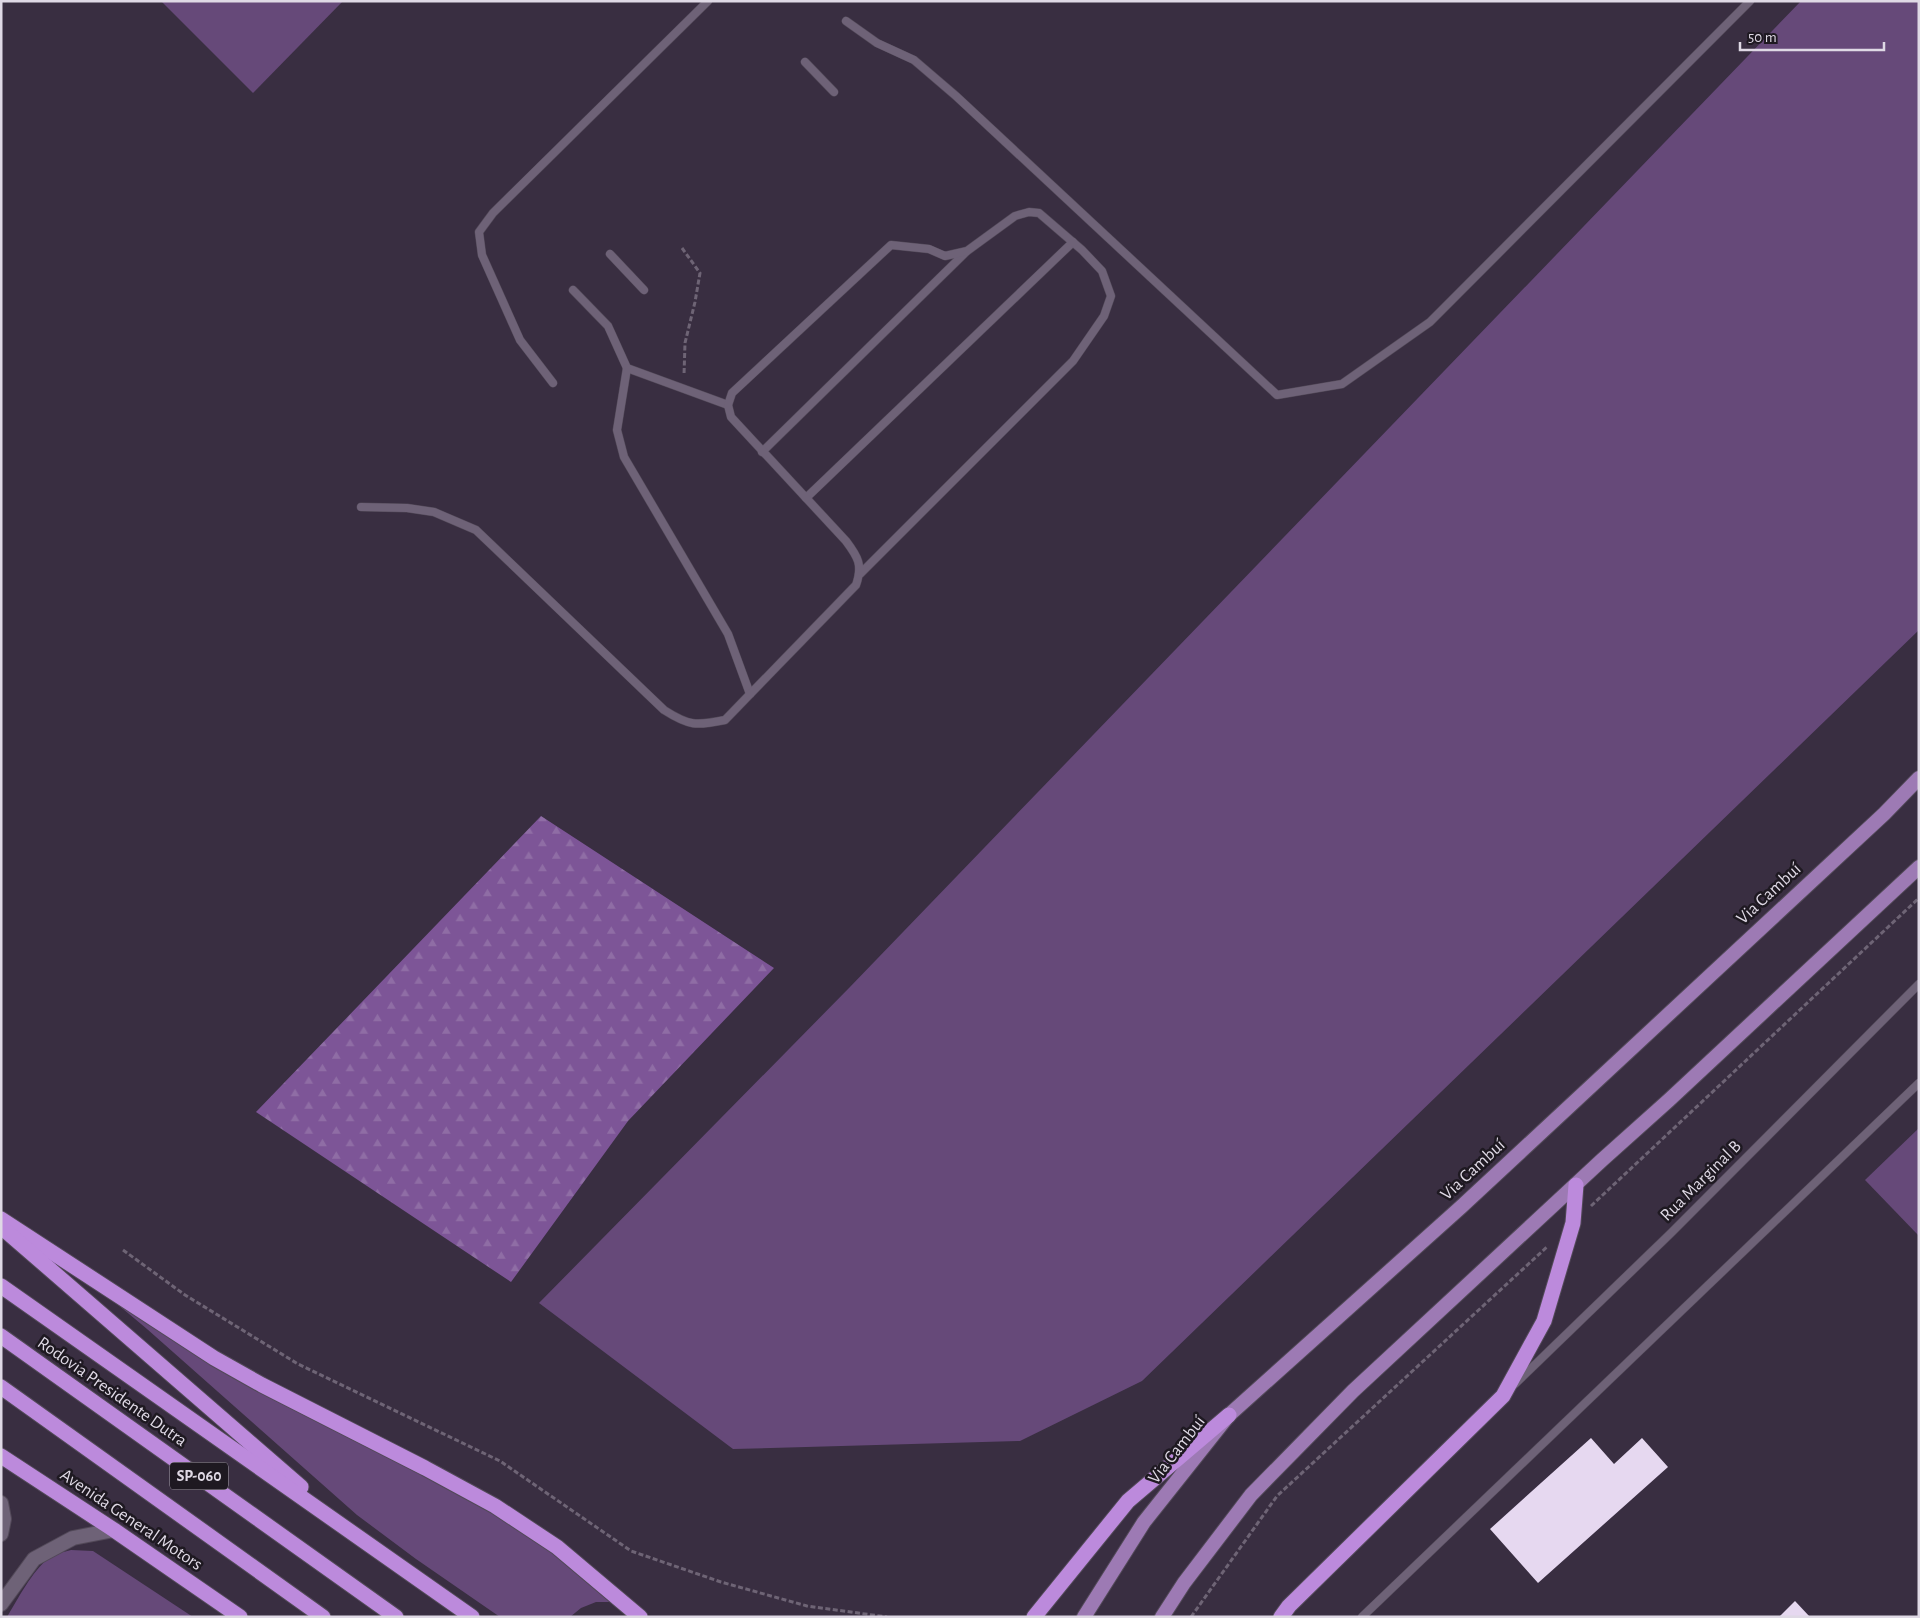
<svg xmlns="http://www.w3.org/2000/svg" width="1920" height="1618" font-family="'Alegreya Sans',sans-serif">
<style>
.green{fill:#664979}
.forest{fill:url(#forest-firs)}
.building{fill:#e6d8f0}
.lines{fill:none;stroke-linecap:round;stroke-linejoin:round}
.service-casing{stroke:#524958;stroke-width:9}
.secondary-casing{stroke:#524958;stroke-width:16}
.primary-casing{stroke:#524958;stroke-width:16}
.motorway-casing{stroke:#524958;stroke-width:17}
.path{stroke:#6e6475;stroke-width:3;stroke-dasharray:5 2.5;stroke-linecap:butt}
.service{stroke:#6e6277;stroke-width:8}
.secondary{stroke:#6e6277;stroke-width:14}
.primary{stroke:#9d7ab4;stroke-width:14}
.motorway{stroke:#bc8adc;stroke-width:15}
.labels{text-anchor:middle;dominant-baseline:central;stroke-width:5;stroke-linejoin:round;paint-order:stroke}
.shield{fill:#1e1921;stroke:#a59faa;stroke-width:1}
.shield-label{font-size:16px;font-weight:bold;fill:#dfd9e5}
.street-label{font-size:18px;fill:#dfd9e5;stroke:#1e1921}
</style>
<defs>
<pattern id="forest-firs" width="22" height="20" patternUnits="userSpaceOnUse" patternTransform="scale(1.25)"><rect width="22" height="20" fill="#7d5597"/><path d="M5 1l3.5 6h-7zM16 11l3.5 6h-7z" fill="#8f6da5"/></pattern>
</defs>
<rect width="100%" height="100%" fill="#392e41"/>
<g class="green">
<polygon points="161,1 343,1 253,93"/>
<polygon points="1801,1 1919,1 1919,630 1142,1381 1020,1441 733,1449 539,1303 849,988"/>
<polygon points="1919,1128 1919,1236 1865,1180"/>
<polygon points="86,1278 433,1475 558,1550 610,1602 596,1602 581,1608 570,1617 500,1617 416,1559 357,1515 147,1329"/>
<path d="M71 1550 93 1551 193 1617H7C18 1599 32 1571 49 1558 55 1553 64 1552 71 1550Z"/>
</g>
<polygon class="forest" points="541,816 774,968 628,1121 511,1282 256,1112"/>
<g class="building">
<polygon points="1591,1438 1614,1464 1642,1438 1668,1467 1538,1583 1490,1529"/>
<polygon points="1795,1601 1810,1617 1779,1617"/>
</g>
<g class="lines">
<defs>
<g id="service">
<polyline points="846,21 877,43 914,60 956,96 1277,395 1342,384 1430,322 1750,1"/>
<polyline points="805,62 834,92"/>
<polyline points="610,254 644,290"/>
<polyline points="573,290 608,326 627,368 728,405"/>
<polyline points="627,368 617,430 624,457 728,634 750,694"/>
<polyline points="553,383 520,340 482,255 479,232 493,213 708,1"/>
<polyline points="762,452 966,252"/>
<polyline points="806,498 1073,242"/>
<path d="M361 507 407 508 434 512 476 530 664 710C689 726 696 726 725 720L856 585C863 565 858 557 846 541L731 417 728 405 732 393 891 245 929 249 945 256 967 251 1015 216 1029 212 1039 213 1082 250 1102 271 1111 296 1104 316 1073 361 860 574"/>
<polyline points="1515,1384 1672,1232 1919,984"/>
<polyline points="1362,1617 1919,1083"/>
</g>
<g id="secondary">
<polyline points="1,1503 4,1519 1,1534"/>
<polyline points="1,1604 34,1559 73,1538 114,1530"/>
</g>
<g id="primary">
<polyline points="1084,1617 1144,1522 1229,1415 1461,1207 1884,814 1919,778"/>
<polyline points="1162,1617 1184,1583 1251,1495 1353,1391 1602,1160 1669,1100 1919,867"/>
</g>
<g id="motorway">
<polyline points="1,1219 214,1358 262,1385 425,1468 495,1506 557,1547 640,1617"/>
<polyline points="7,1232 301,1487"/>
<polyline points="1,1286 472,1617"/>
<polyline points="1,1336 396,1617"/>
<polyline points="1,1387 323,1617"/>
<polyline points="1,1456 114,1530 240,1617"/>
<polyline points="1034,1617 1128,1501 1229,1415"/>
<polyline points="1281,1617 1289,1606 1503,1396 1544,1321 1573,1223 1576,1185"/>
</g>
</defs>
<use href="#service" class="service-casing"/>
<use href="#secondary" class="secondary-casing"/>
<use href="#primary" class="primary-casing"/>
<use href="#motorway" class="motorway-casing"/>
<g class="path">
<polyline points="682,248 700,273 695,302 685,343 684,375"/>
<polyline points="1591,1206 1919,898"/>
<polyline points="123,1250 185,1295 298,1364 500,1461 631,1551 721,1582 807,1606 887,1617"/>
<polyline points="1191,1617 1277,1496 1548,1246"/>
</g>
<use href="#service" class="service"/>
<use href="#secondary" class="secondary"/>
<use href="#primary" class="primary"/>
<use href="#motorway" class="motorway"/>
</g>
<g class="labels">
<rect class="shield" x="170" y="1462.5" width="58" height="27" rx="4"/>
<g class="shield-label">
<text x="199" y="1476">SP-060</text>
</g>
<g class="street-label">
<text transform="translate(1769 894) rotate(-43)">Via Cambuí</text>
<text transform="translate(1473 1170) rotate(-43)">Via Cambuí</text>
<text transform="translate(1701 1181) rotate(-45)">Rua Marginal B</text>
<text transform="translate(112 1392) rotate(35)">Rodovia Presidente Dutra</text>
<text transform="translate(1177 1450) rotate(-52)">Via Cambuí</text>
<text transform="translate(131 1520) rotate(34)">Avenida General Motors</text>
</g>
</g>
<rect width="1920" height="1618" fill="none" stroke="#dfd9e5" stroke-width="5"/>
<path d="M1740 42v8h144v-8" fill="none" stroke="#dfd9e5" stroke-width="2.5"/>
<text x="1748" y="42" font-size="15" fill="#dfd9e5" stroke="#1e1921" stroke-width="4" paint-order="stroke">50 m</text>
</svg>
